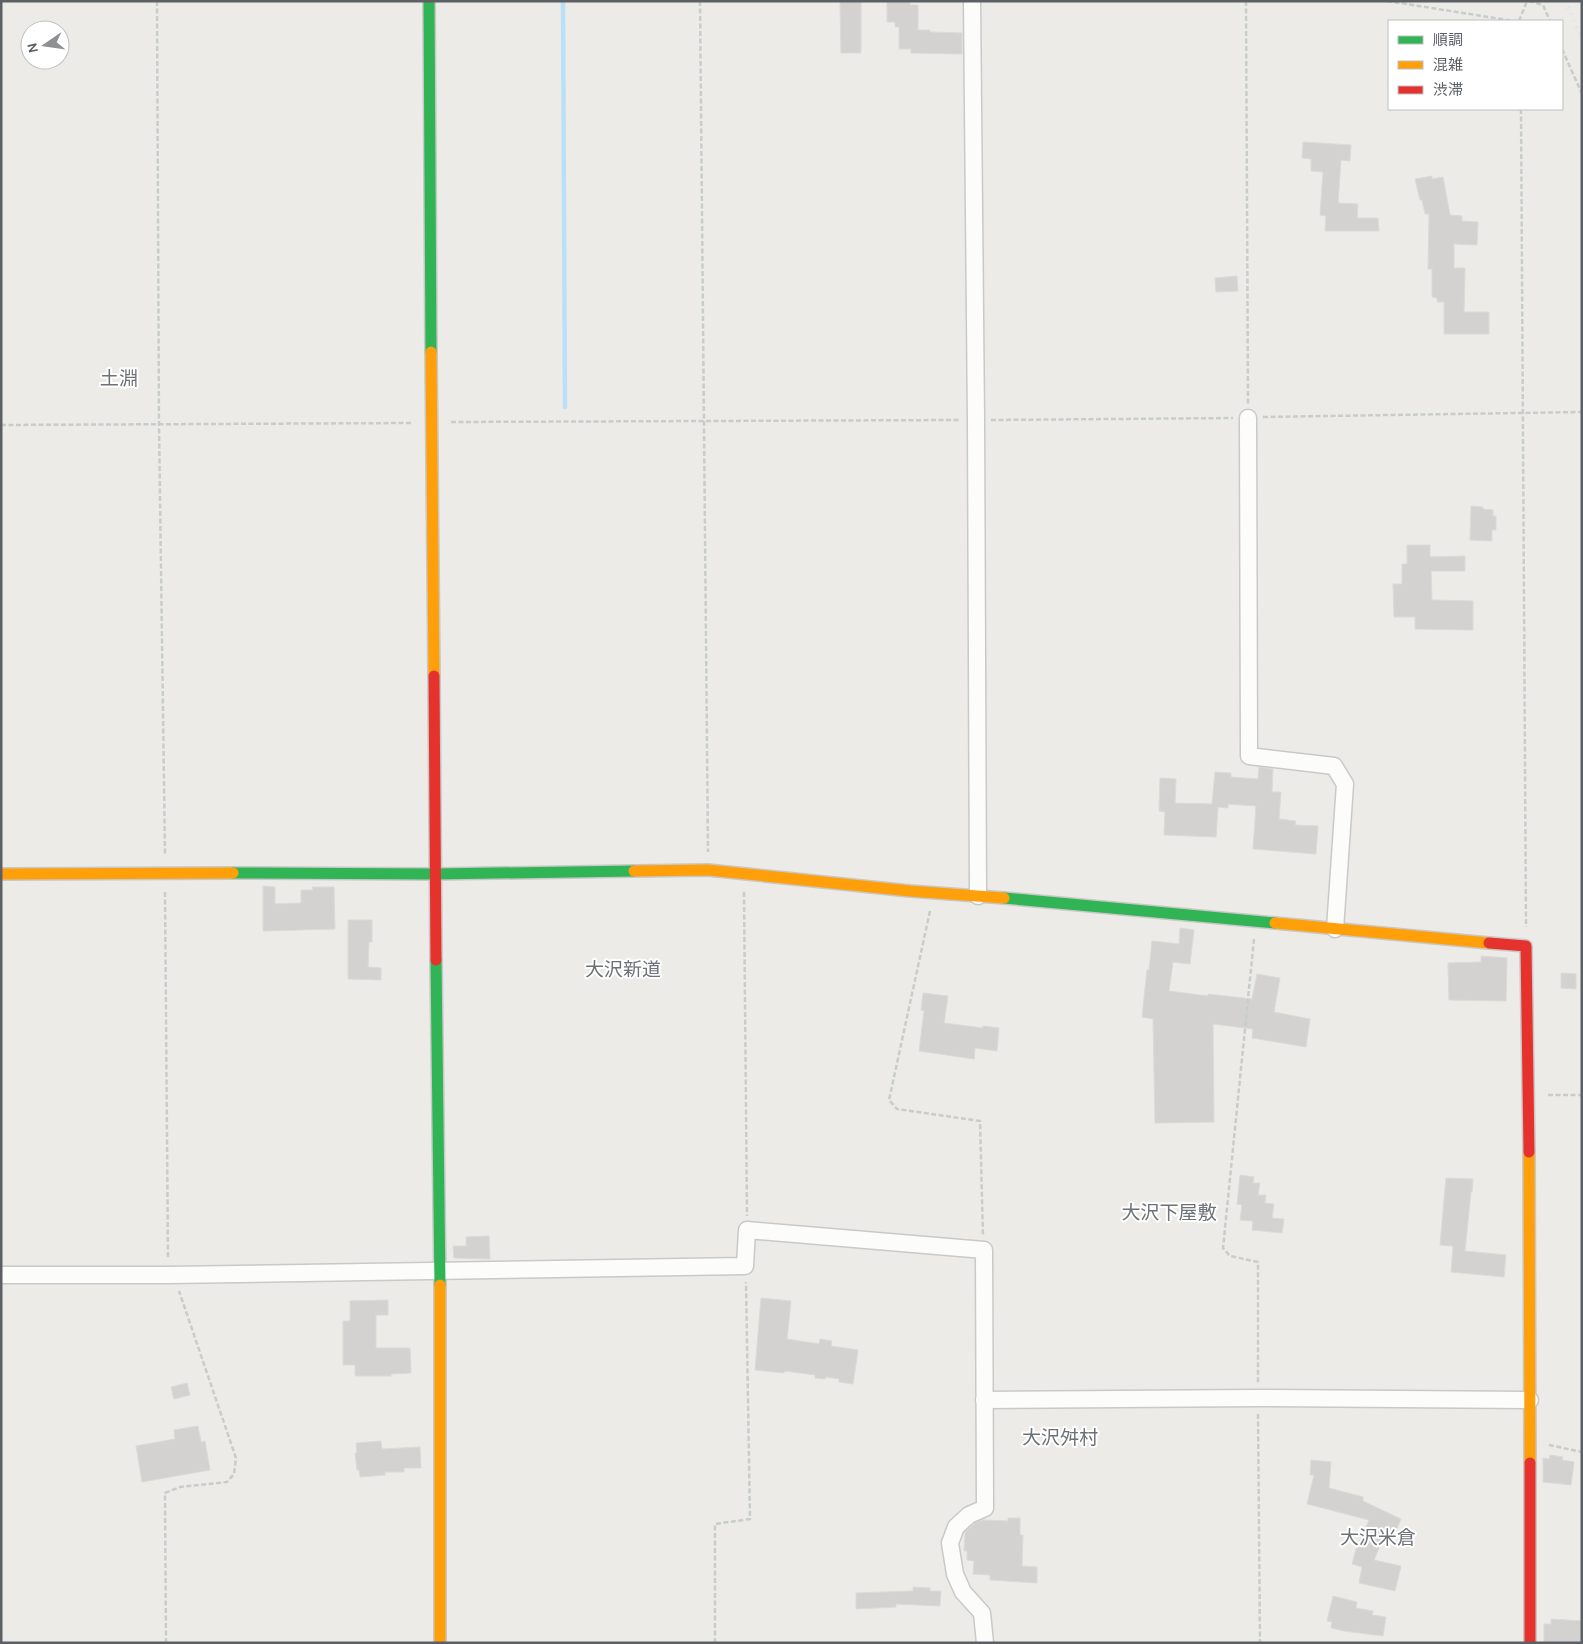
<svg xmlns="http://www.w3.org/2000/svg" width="1583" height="1644" font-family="Karla,'Noto Sans JP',sans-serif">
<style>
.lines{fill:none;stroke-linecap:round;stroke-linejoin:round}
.stream{stroke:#badff8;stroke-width:4.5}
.building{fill:#d3d2d0;stroke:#dcdad6}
.street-casing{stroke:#c9c9c9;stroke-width:19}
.fast-casing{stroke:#c8c8c7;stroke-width:14}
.slow-casing{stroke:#c8c8c7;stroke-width:14}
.jam-casing{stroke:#c8c8c7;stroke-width:14}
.path{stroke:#c8cdca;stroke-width:2.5;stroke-dasharray:5 2.5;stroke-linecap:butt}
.street{stroke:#fcfcfb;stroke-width:16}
.fast{stroke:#30b455;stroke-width:11}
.slow{stroke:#ff9f0a;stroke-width:11}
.jam{stroke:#e5322d;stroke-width:11}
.rail{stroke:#e3e2e2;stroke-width:4;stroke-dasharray:1 6;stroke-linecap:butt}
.labels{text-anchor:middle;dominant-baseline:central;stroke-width:4;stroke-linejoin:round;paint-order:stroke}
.quarter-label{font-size:19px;fill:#6d7277;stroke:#fff}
</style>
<rect width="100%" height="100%" fill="#ecebe7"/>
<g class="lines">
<polyline class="stream" points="563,1 565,407"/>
</g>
<g class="building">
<polygon points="840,1 861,1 861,53 841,53"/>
<polygon points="887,1 910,1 910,5 918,5 918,30 930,30 930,32 962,33 962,54 911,53 911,49 899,49 899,27 895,27 895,22 887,22"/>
<polygon points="1303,142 1351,145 1350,161 1341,160 1338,203 1358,204 1357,218 1378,218 1379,231 1325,231 1326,216 1320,215 1323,172 1311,171 1311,159 1302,158"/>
<polygon points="1432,176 1432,179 1443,177 1450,215 1462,216 1462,221 1478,222 1477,245 1454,244 1454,268 1465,268 1464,312 1489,312 1489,334 1444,334 1444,302 1437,302 1437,298 1432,297 1432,269 1428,269 1429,214 1425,214 1422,200 1420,200 1415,179"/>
<polygon points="1237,276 1238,291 1216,292 1215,278"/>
<polygon points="1471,506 1483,507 1483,509 1493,510 1493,516 1496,516 1496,530 1492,530 1492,541 1470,540"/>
<polygon points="1407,545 1430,545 1430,557 1465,556 1465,571 1431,571 1432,600 1473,601 1473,630 1415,629 1415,617 1394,617 1393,584 1402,584 1402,564 1407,564"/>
<polygon points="1259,767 1273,769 1272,792 1281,792 1279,819 1296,821 1295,825 1318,826 1316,854 1253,849 1256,806 1228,804 1228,808 1218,807 1216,837 1164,835 1165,812 1159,811 1160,778 1176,779 1175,803 1212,804 1215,772 1231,773 1231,777 1258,779"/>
<polygon points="263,886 275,887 275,904 301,903 301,890 313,890 312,887 334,887 335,929 263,931"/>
<polygon points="348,920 372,920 372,942 369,942 368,967 381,968 381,980 348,979"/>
<polygon points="1180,928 1194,930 1190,964 1173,962 1169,991 1208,996 1208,994 1252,999 1257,974 1280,978 1274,1012 1310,1019 1306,1047 1252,1038 1253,1029 1213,1024 1214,1122 1155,1123 1153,1019 1142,1017 1147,970 1149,970 1152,941 1179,944"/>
<polygon points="1481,956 1507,958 1506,1001 1449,1000 1448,963 1481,962"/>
<polygon points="1561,973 1576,974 1576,989 1561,988"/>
<polygon points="923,993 948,996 944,1023 983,1028 983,1026 999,1028 997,1051 975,1048 974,1059 919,1051 924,1011 921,1010"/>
<polygon points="1240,1175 1254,1177 1253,1183 1260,1183 1258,1195 1266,1195 1265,1203 1274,1204 1272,1218 1284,1219 1282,1233 1252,1230 1253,1221 1240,1220 1242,1205 1237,1204"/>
<polygon points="1446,1178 1473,1179 1472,1192 1471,1192 1465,1251 1506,1255 1504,1277 1451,1272 1453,1246 1440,1245"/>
<polygon points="489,1236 490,1259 454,1258 453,1246 466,1246 466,1237"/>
<polygon points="761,1298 791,1301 787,1339 819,1344 820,1339 832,1341 831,1346 858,1350 853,1384 839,1382 839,1379 826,1377 825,1379 815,1378 815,1375 785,1371 784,1373 755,1370"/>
<polygon points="388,1300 388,1315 376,1315 376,1348 410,1348 411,1373 391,1374 391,1376 355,1376 355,1365 343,1365 343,1321 350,1321 350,1301"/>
<polygon points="187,1383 190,1395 174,1399 171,1387"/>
<polygon points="198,1426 201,1442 205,1441 210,1470 142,1482 136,1446 175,1439 174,1430"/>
<polygon points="381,1441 382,1449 420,1447 421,1468 404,1468 404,1472 385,1472 385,1475 360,1477 359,1470 357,1470 355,1453 357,1453 356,1443"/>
<polygon points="1550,1455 1563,1457 1562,1460 1574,1462 1571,1485 1543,1482 1543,1458 1549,1459"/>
<polygon points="1311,1460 1331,1462 1329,1488 1363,1497 1363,1501 1401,1519 1395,1533 1387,1530 1374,1560 1401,1566 1395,1591 1359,1583 1362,1567 1352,1564 1356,1549 1369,1520 1307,1504 1314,1475 1310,1475"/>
<polygon points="1008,1518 1020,1518 1020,1535 1023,1535 1022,1566 1037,1567 1037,1583 990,1580 990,1575 973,1574 974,1561 967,1560 967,1551 964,1551 965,1532 975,1523 983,1520 1008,1521"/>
<polygon points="913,1587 930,1588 930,1591 941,1591 940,1606 896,1604 896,1607 856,1609 856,1593 913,1591"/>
<polygon points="1333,1596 1357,1602 1356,1608 1373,1611 1372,1615 1386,1617 1383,1636 1344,1631 1331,1628 1332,1622 1327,1621"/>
<polygon points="1551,1619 1582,1621 1582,1643 1544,1643 1544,1624 1551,1624"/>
</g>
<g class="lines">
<defs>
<g id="street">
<polyline points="972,1 976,420 978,896"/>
<polyline points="1248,418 1249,756 1334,766 1345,784 1335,929"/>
<polyline points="1,1275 168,1275 745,1266 747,1230 984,1250 985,1508 969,1515 956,1527 950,1543 955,1574 963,1592 982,1613 985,1643"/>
<polyline points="984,1400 1258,1398 1530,1400"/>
</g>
<g id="fast">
<polyline points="429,1 431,352"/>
<polyline points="233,873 435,874 634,871"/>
<polyline points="1004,898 1275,923"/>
<polyline points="436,960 440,1285"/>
</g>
<g id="slow">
<polyline points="431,352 434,676"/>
<polyline points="634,871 708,870 910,891 1004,898"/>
<polyline points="1,874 233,873"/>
<polyline points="1275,923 1489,943"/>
<polyline points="1529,1152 1530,1463"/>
<polyline points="440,1285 440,1643"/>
</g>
<g id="jam">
<polyline points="434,676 436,960"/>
<polyline points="1489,943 1526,946 1529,1152"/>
<polyline points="1530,1463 1530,1643"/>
</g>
</defs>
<use href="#street" class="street-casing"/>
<use href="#fast" class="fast-casing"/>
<use href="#slow" class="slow-casing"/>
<use href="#jam" class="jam-casing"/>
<g class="path">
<polyline points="157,1 159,425 165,854"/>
<polyline points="700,1 708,852"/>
<polyline points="1246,1 1248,404"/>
<polyline points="1387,1 1514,21"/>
<polyline points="1529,1 1543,5 1550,21"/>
<polyline points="1519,21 1527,1"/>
<polyline points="1562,49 1582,94"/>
<polyline points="1521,109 1526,927"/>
<polyline points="1263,417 1582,412"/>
<polyline points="991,420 1233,418"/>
<polyline points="451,422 960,420"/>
<polyline points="1,425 413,423"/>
<polyline points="165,892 168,1259"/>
<polyline points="744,892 747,1216"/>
<polyline points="930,911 889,1100 897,1109 980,1121 983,1236"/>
<polyline points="1254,939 1223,1248 1230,1256 1258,1262 1258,1384"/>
<polyline points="1548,1095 1582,1095"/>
<polyline points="1258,1414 1260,1643"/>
<polyline points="1549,1445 1582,1452"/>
<polyline points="166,1643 165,1493 180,1487 227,1482 234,1474 236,1458 179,1291"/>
<polyline points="715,1643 715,1524 750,1519 746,1282"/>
</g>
<use href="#street" class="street"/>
<use href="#fast" class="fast"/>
<use href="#slow" class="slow"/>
<use href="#jam" class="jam"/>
<polyline class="rail" points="1565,1 1582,40"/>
</g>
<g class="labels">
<g class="quarter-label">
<text x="119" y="379">土淵</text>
<text x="623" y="970">大沢新道</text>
<text x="1169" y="1213">大沢下屋敷</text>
<text x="1060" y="1438">大沢舛村</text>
<text x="1378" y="1538">大沢米倉</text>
</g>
</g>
<rect width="1583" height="1644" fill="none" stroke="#5c6065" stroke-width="5"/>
<rect x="1388" y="20" width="175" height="90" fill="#ffffff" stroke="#bebfc1"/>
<rect x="1398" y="36" width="25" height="8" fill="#30b455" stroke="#bebfc1"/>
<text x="1433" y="45" font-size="15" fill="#5c6065">順調</text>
<rect x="1398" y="61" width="25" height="8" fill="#ff9f0a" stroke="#bebfc1"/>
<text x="1433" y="70" font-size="15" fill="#5c6065">混雑</text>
<rect x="1398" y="86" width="25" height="8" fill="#e5322d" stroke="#bebfc1"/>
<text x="1433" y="95" font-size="15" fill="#5c6065">渋滞</text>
<g transform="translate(45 45) rotate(257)"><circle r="24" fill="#ffffff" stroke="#bebfc1"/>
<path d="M0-4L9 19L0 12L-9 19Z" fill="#8e9192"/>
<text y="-8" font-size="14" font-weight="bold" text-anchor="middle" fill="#5c6065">N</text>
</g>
</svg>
